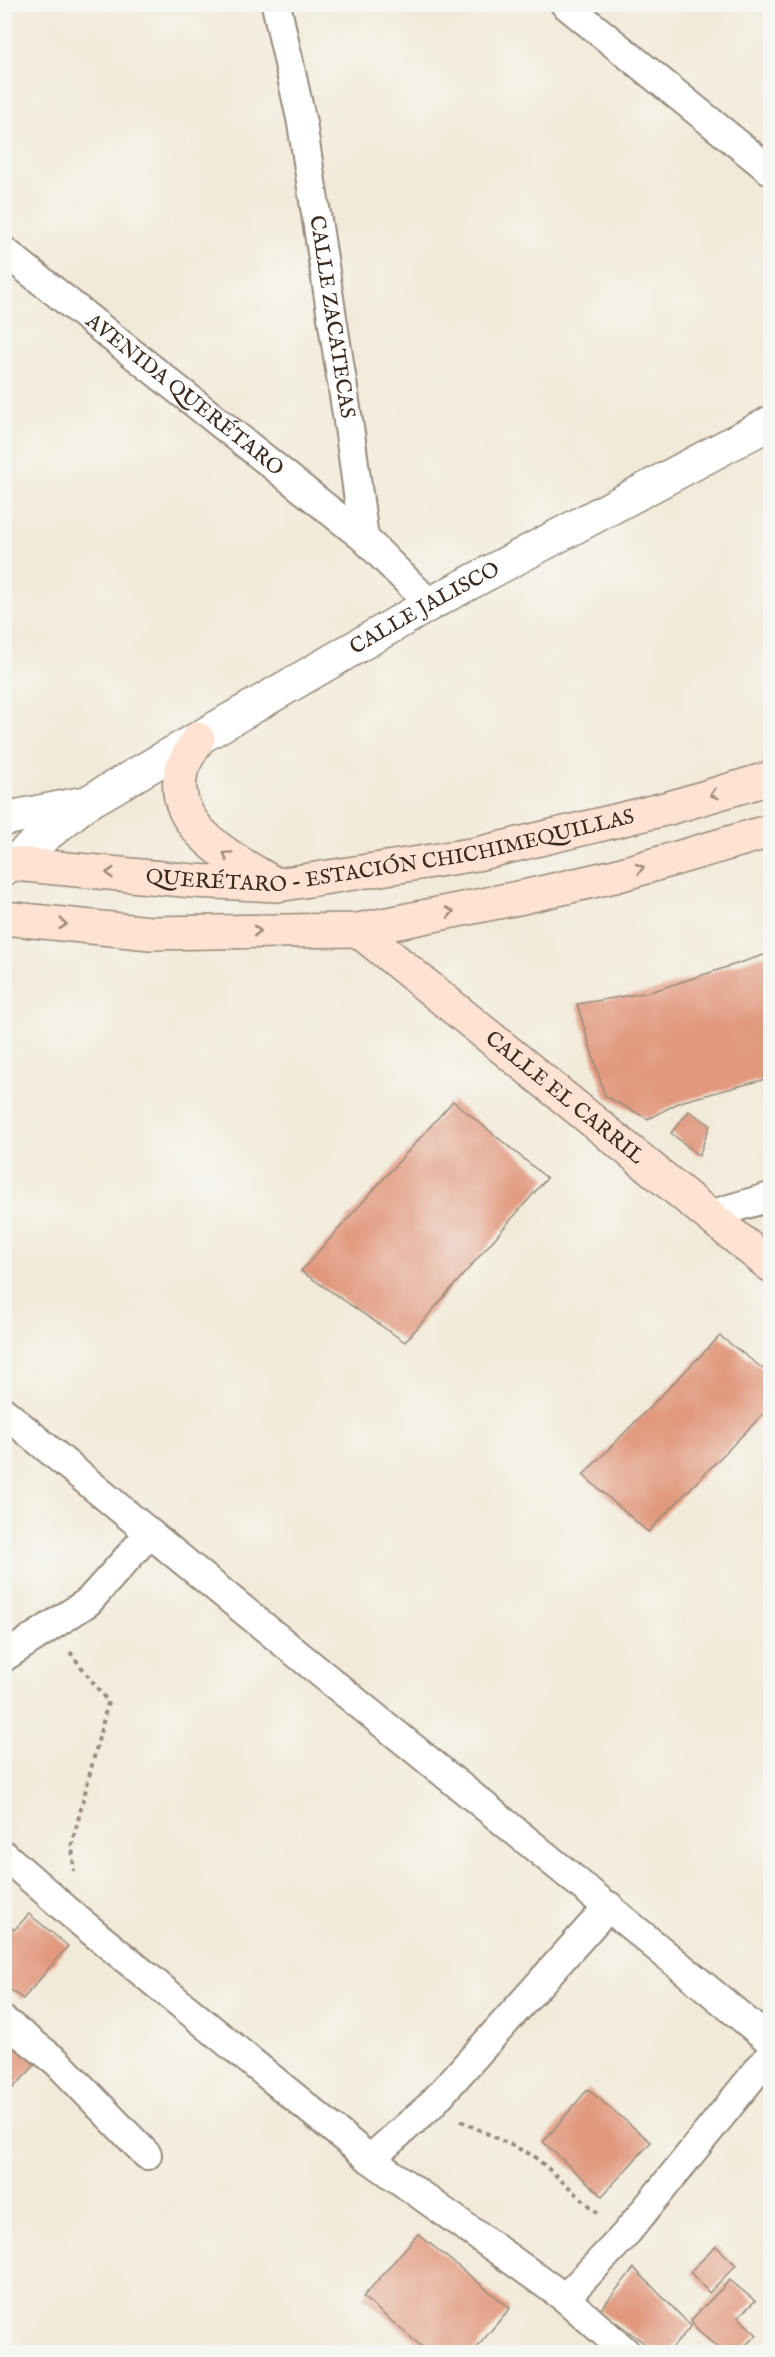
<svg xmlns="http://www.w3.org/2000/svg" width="775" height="2357" font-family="'IM FELL English',serif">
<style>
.building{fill:#e1987d}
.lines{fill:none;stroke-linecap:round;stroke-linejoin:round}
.minor-casing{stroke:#968a7b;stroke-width:32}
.tertiary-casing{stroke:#968a7b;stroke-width:36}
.secondary-casing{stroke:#968a7b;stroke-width:36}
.path{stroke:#968a7b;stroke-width:4;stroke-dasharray:4.5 4.5;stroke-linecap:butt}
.minor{stroke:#fff;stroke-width:28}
.tertiary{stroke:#fff;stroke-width:33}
.secondary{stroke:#fee3d2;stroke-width:33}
.oneway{stroke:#9c8678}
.labels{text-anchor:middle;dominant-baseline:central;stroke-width:5;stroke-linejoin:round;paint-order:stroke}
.street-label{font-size:21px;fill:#3b2a1e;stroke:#f6f6f2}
</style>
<rect width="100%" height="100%" fill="#f6f6f2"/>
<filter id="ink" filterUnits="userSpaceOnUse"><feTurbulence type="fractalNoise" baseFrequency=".0167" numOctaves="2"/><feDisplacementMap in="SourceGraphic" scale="12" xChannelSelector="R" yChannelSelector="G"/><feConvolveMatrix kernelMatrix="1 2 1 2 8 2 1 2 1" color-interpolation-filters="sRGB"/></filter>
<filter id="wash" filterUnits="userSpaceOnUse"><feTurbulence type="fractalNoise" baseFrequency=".008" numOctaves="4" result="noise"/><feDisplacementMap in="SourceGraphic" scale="24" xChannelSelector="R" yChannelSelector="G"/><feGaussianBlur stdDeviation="1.35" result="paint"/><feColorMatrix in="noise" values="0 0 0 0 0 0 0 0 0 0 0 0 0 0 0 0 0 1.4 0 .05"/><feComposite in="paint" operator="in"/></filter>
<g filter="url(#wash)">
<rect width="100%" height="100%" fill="#f2ead8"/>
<g id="blocks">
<g class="building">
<polygon points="770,953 770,1078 680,1102 648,1119 605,1096 577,1004 650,992"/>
<polygon points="453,1101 547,1178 405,1342 301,1271"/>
<polygon points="689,1111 710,1125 699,1156 671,1133"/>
<polygon points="720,1336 770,1374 770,1407 648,1532 583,1475"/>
<polygon points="29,1914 68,1946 23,1999 4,1985 4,1921 14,1930"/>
<polygon points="4,2028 41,2059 11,2090 4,2085"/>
<polygon points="588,2089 651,2142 602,2196 543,2142"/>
<polygon points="418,2234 510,2308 473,2352 428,2352 363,2297"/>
<polygon points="716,2246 736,2265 709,2293 690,2272"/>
<polygon points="634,2268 691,2326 669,2352 656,2352 600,2310"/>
<polygon points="730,2280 755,2301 738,2317 757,2335 738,2352 723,2352 697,2330 691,2320"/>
</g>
</g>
</g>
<g filter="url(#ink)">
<use href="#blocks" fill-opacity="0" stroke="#968a7b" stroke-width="1.5"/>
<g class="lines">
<defs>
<g id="minor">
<path id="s1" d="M276 4 302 123 350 434 364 538 430 604"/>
<polyline points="565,4 770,170"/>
<path id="s2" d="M4 251 364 538"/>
<polyline points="709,1215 770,1197"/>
<path d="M4 1412C257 1625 517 1829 770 2041"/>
<polyline points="4,1657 88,1602 149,1534"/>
<polyline points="4,1855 77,1919 370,2159 565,2298 626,2352"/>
<polyline points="4,2021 57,2062 147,2155"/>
<polyline points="370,2159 430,2106 609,1906"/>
<polyline points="565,2298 624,2236 770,2055"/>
</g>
<g id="tertiary">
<polyline points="4,819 80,804"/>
<path id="s3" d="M4 869 85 804 430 604 770 423"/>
</g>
<g id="secondary">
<path d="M198 739C193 749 183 761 181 772 169 828 234 859 273 883"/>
<path id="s4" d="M4 863 193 881 277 885 477 854 669 808 770 778"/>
<polyline points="4,918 150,933 358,930 523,897 615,876 770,831"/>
<path id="s5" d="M358 930 770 1265"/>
</g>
</defs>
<use href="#minor" class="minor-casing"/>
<use href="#tertiary" class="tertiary-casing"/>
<use href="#secondary" class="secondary-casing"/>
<g class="path">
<polyline points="70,1652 108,1702 72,1844 74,1871"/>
<polyline points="461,2121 534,2156 600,2215"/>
</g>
<use href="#minor" class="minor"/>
<use href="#tertiary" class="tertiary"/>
<use href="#secondary" class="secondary"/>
</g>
<defs><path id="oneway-chevron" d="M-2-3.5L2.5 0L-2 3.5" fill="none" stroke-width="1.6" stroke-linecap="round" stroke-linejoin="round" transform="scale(1.5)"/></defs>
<g class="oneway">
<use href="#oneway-chevron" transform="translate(714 794) rotate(164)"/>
<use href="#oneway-chevron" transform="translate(227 855) rotate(-146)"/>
<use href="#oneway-chevron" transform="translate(640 868) rotate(-16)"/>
<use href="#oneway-chevron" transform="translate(110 873) rotate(-175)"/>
<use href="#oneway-chevron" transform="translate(450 912) rotate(-11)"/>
<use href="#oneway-chevron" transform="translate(63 924) rotate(6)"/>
<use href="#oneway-chevron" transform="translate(257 931) rotate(-1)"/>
</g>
</g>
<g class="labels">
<g class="street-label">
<text stroke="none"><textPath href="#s1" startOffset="318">CALLE ZACATECAS</textPath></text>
<text stroke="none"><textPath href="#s2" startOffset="231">AVENIDA QUERÉTARO</textPath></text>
<text stroke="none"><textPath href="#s3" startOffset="496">CALLE JALISCO</textPath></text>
<text stroke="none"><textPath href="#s4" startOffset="390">QUERÉTARO - ESTACIÓN CHICHIMEQUILLAS</textPath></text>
<text stroke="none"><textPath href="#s5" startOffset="266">CALLE EL CARRIL</textPath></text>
</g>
</g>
<rect width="775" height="2357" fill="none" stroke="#f6f6f2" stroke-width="24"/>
</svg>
